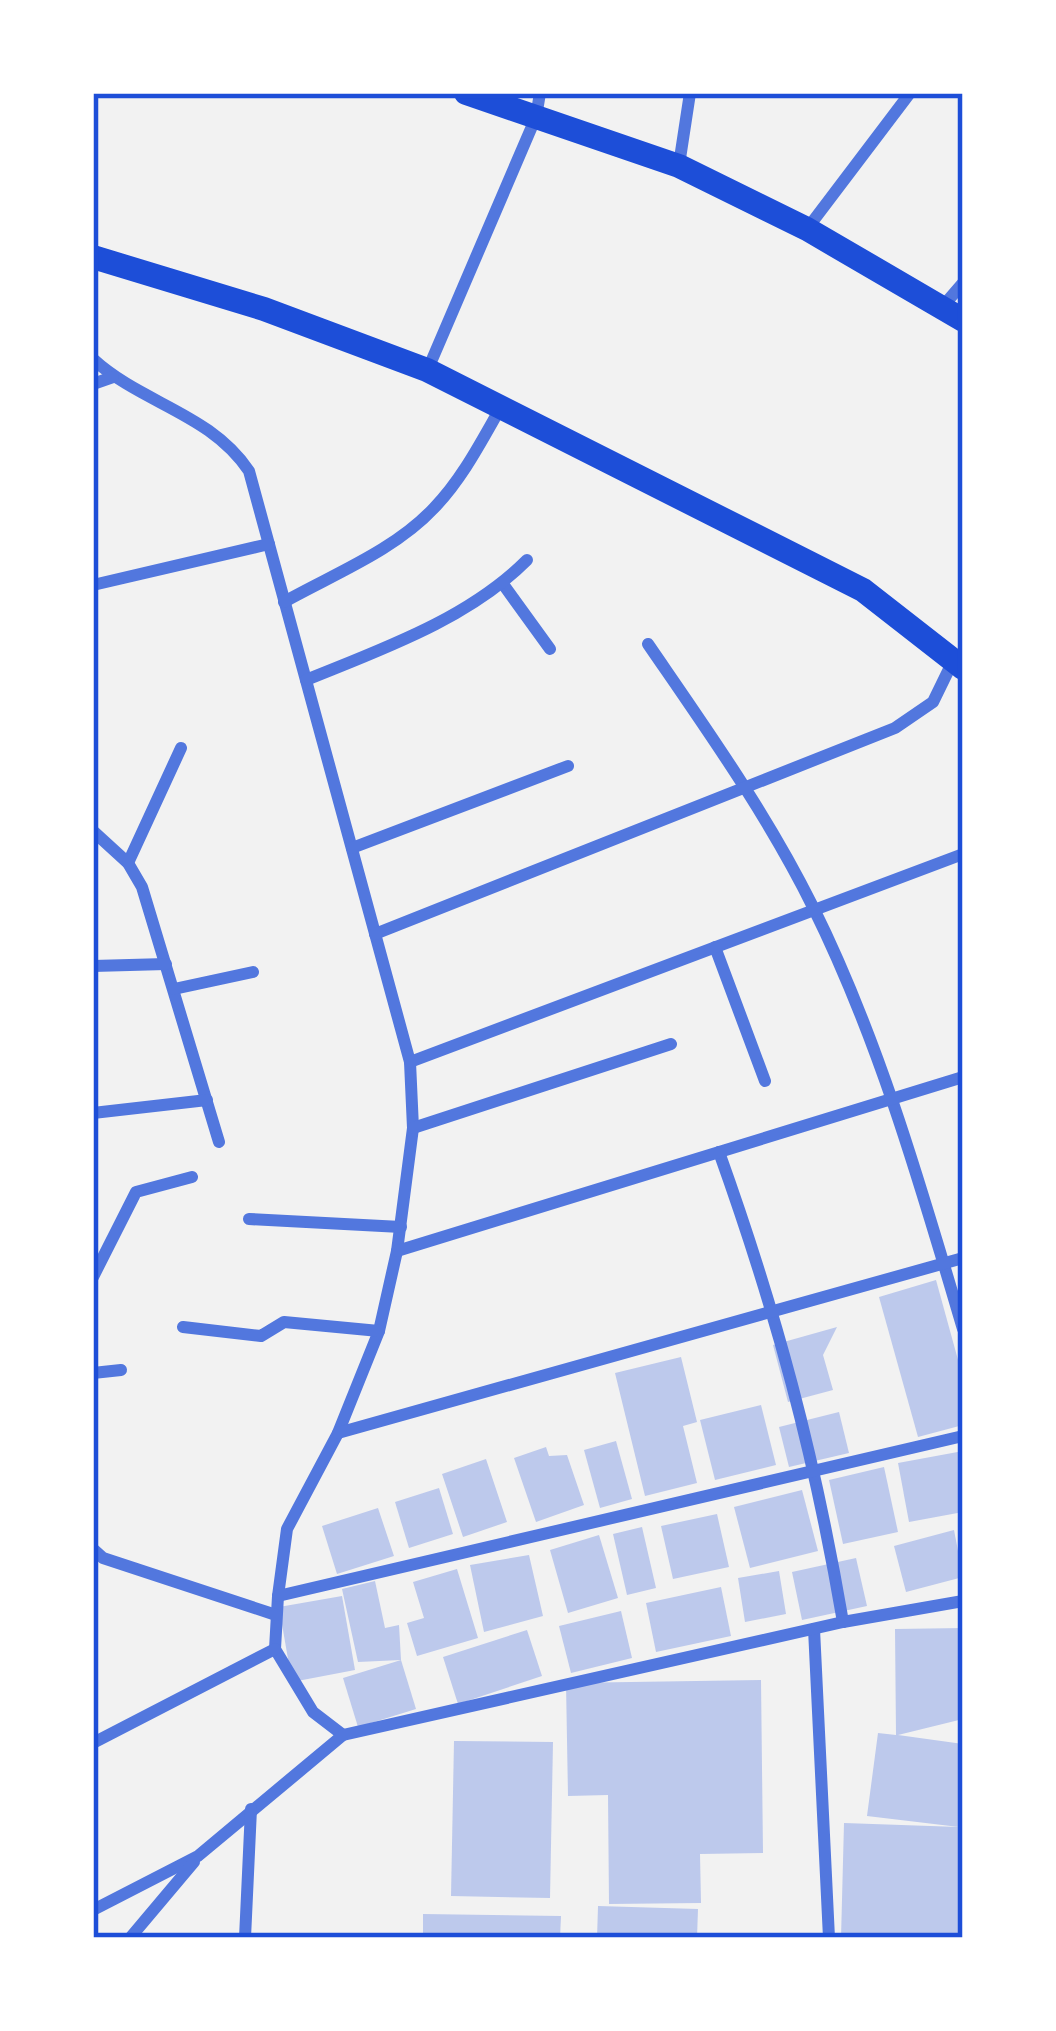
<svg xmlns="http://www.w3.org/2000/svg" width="1056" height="2031" font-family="Helvetica,sans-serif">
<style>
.building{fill:#bdc9ec}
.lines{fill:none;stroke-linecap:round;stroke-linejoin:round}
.minor{stroke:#5277de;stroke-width:12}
.secondary{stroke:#1d4ed8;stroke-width:24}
.neatline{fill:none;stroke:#1d4ed8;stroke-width:4.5}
</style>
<rect width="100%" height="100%" fill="#f2f2f2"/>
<g class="building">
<polygon points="936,1280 963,1378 963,1425 918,1437 879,1297"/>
<polygon points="837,1327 823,1355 833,1390 788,1402 773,1345"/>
<polygon points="681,1357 697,1422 683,1426 697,1483 645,1496 615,1373"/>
<polygon points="761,1405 776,1465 715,1480 700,1420"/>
<polygon points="839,1412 849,1453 789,1467 779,1427"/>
<polygon points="616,1441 632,1499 600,1508 584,1450"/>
<polygon points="546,1447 549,1456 567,1455 584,1505 536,1522 514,1458"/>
<polygon points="963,1451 963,1512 909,1522 898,1463"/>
<polygon points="486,1459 507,1522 463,1537 442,1474"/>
<polygon points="884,1467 898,1532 843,1544 829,1480"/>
<polygon points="439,1488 453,1534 409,1548 395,1502"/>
<polygon points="802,1490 818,1551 750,1568 734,1507"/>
<polygon points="378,1508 394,1556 337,1574 322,1526"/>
<polygon points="717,1514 729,1567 673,1579 661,1526"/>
<polygon points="642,1527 656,1588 627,1595 613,1534"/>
<polygon points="954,1530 963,1577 906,1592 894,1546"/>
<polygon points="599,1535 618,1598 568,1613 550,1550"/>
<polygon points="529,1555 543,1616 484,1632 470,1565"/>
<polygon points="856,1558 867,1606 802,1620 792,1572"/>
<polygon points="457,1569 478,1638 417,1656 407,1623 424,1618 413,1582"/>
<polygon points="779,1571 786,1614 745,1622 738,1578"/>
<polygon points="375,1581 385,1628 399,1625 401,1660 358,1662 342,1589"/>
<polygon points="721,1587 731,1636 656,1652 646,1603"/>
<polygon points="342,1596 355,1670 292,1682 279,1607"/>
<polygon points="621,1611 632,1658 571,1673 559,1626"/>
<polygon points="963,1628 963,1719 898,1735 963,1744 963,1938 841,1938 844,1823 959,1827 867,1816 878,1733 896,1735 895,1629"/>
<polygon points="527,1630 542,1676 458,1704 443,1657"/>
<polygon points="401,1660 416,1709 358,1727 343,1678"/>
<polygon points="761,1680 763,1853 700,1854 701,1903 609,1904 608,1795 568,1796 566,1683"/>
<polygon points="454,1741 553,1742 550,1898 451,1896"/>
<polygon points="598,1906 698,1909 697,1938 597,1938"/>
<polygon points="423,1914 561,1916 560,1938 423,1938"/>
</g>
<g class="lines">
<g class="minor">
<polyline points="679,165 690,93"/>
<polyline points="807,229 910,93"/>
<polyline points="944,305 963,283"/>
<path d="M93 359C142 404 210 413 249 471L410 1062 413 1128 397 1251 379 1331 338 1433 287 1529 278 1596 275 1649 313 1712 343 1735"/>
<polyline points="428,369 536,117 540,93"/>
<polyline points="93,384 113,377"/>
<polyline points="503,584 550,649"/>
<polyline points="93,585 269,544"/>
<path d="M284 602C334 574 395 550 434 508 462 479 481 442 501 407"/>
<path d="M648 644C707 730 767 814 813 907 879 1040 921 1187 963 1329"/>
<path d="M306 680C382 649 468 619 527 560"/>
<polyline points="93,831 128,863 142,887 219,1142"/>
<polyline points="352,848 568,766"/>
<polyline points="128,863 181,748"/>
<polyline points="375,934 895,728 933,702 953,661"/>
<polyline points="715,947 765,1081"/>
<polyline points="93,966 166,964"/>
<polyline points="174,989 253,972"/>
<polyline points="410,1062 963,854"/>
<polyline points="93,1113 207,1100"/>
<polyline points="413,1128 671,1044"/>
<path d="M719 1152C777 1314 814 1453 843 1622"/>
<polyline points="249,1219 401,1227"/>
<polyline points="397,1251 963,1077"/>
<polyline points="93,1277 136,1192 192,1177"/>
<polyline points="183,1327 261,1336 284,1322 379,1331"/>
<polyline points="93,1373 121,1370"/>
<polyline points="338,1433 963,1258"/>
<polyline points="93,1549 103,1558 276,1615"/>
<polyline points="278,1596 963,1436"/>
<polyline points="814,1629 829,1938"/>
<polyline points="93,1743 275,1649"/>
<polyline points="93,1910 198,1856 343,1735 843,1622 963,1601"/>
<polyline points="130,1938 194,1862"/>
<polyline points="245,1938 251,1809"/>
</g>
<g class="secondary">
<polyline points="466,93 679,166 807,229 963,320"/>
<polyline points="93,257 264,309 427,370 863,590 963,668"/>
</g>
</g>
<rect width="1056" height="2031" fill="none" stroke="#ffffff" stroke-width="192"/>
<rect x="96" y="96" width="864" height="1839" class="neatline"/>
</svg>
